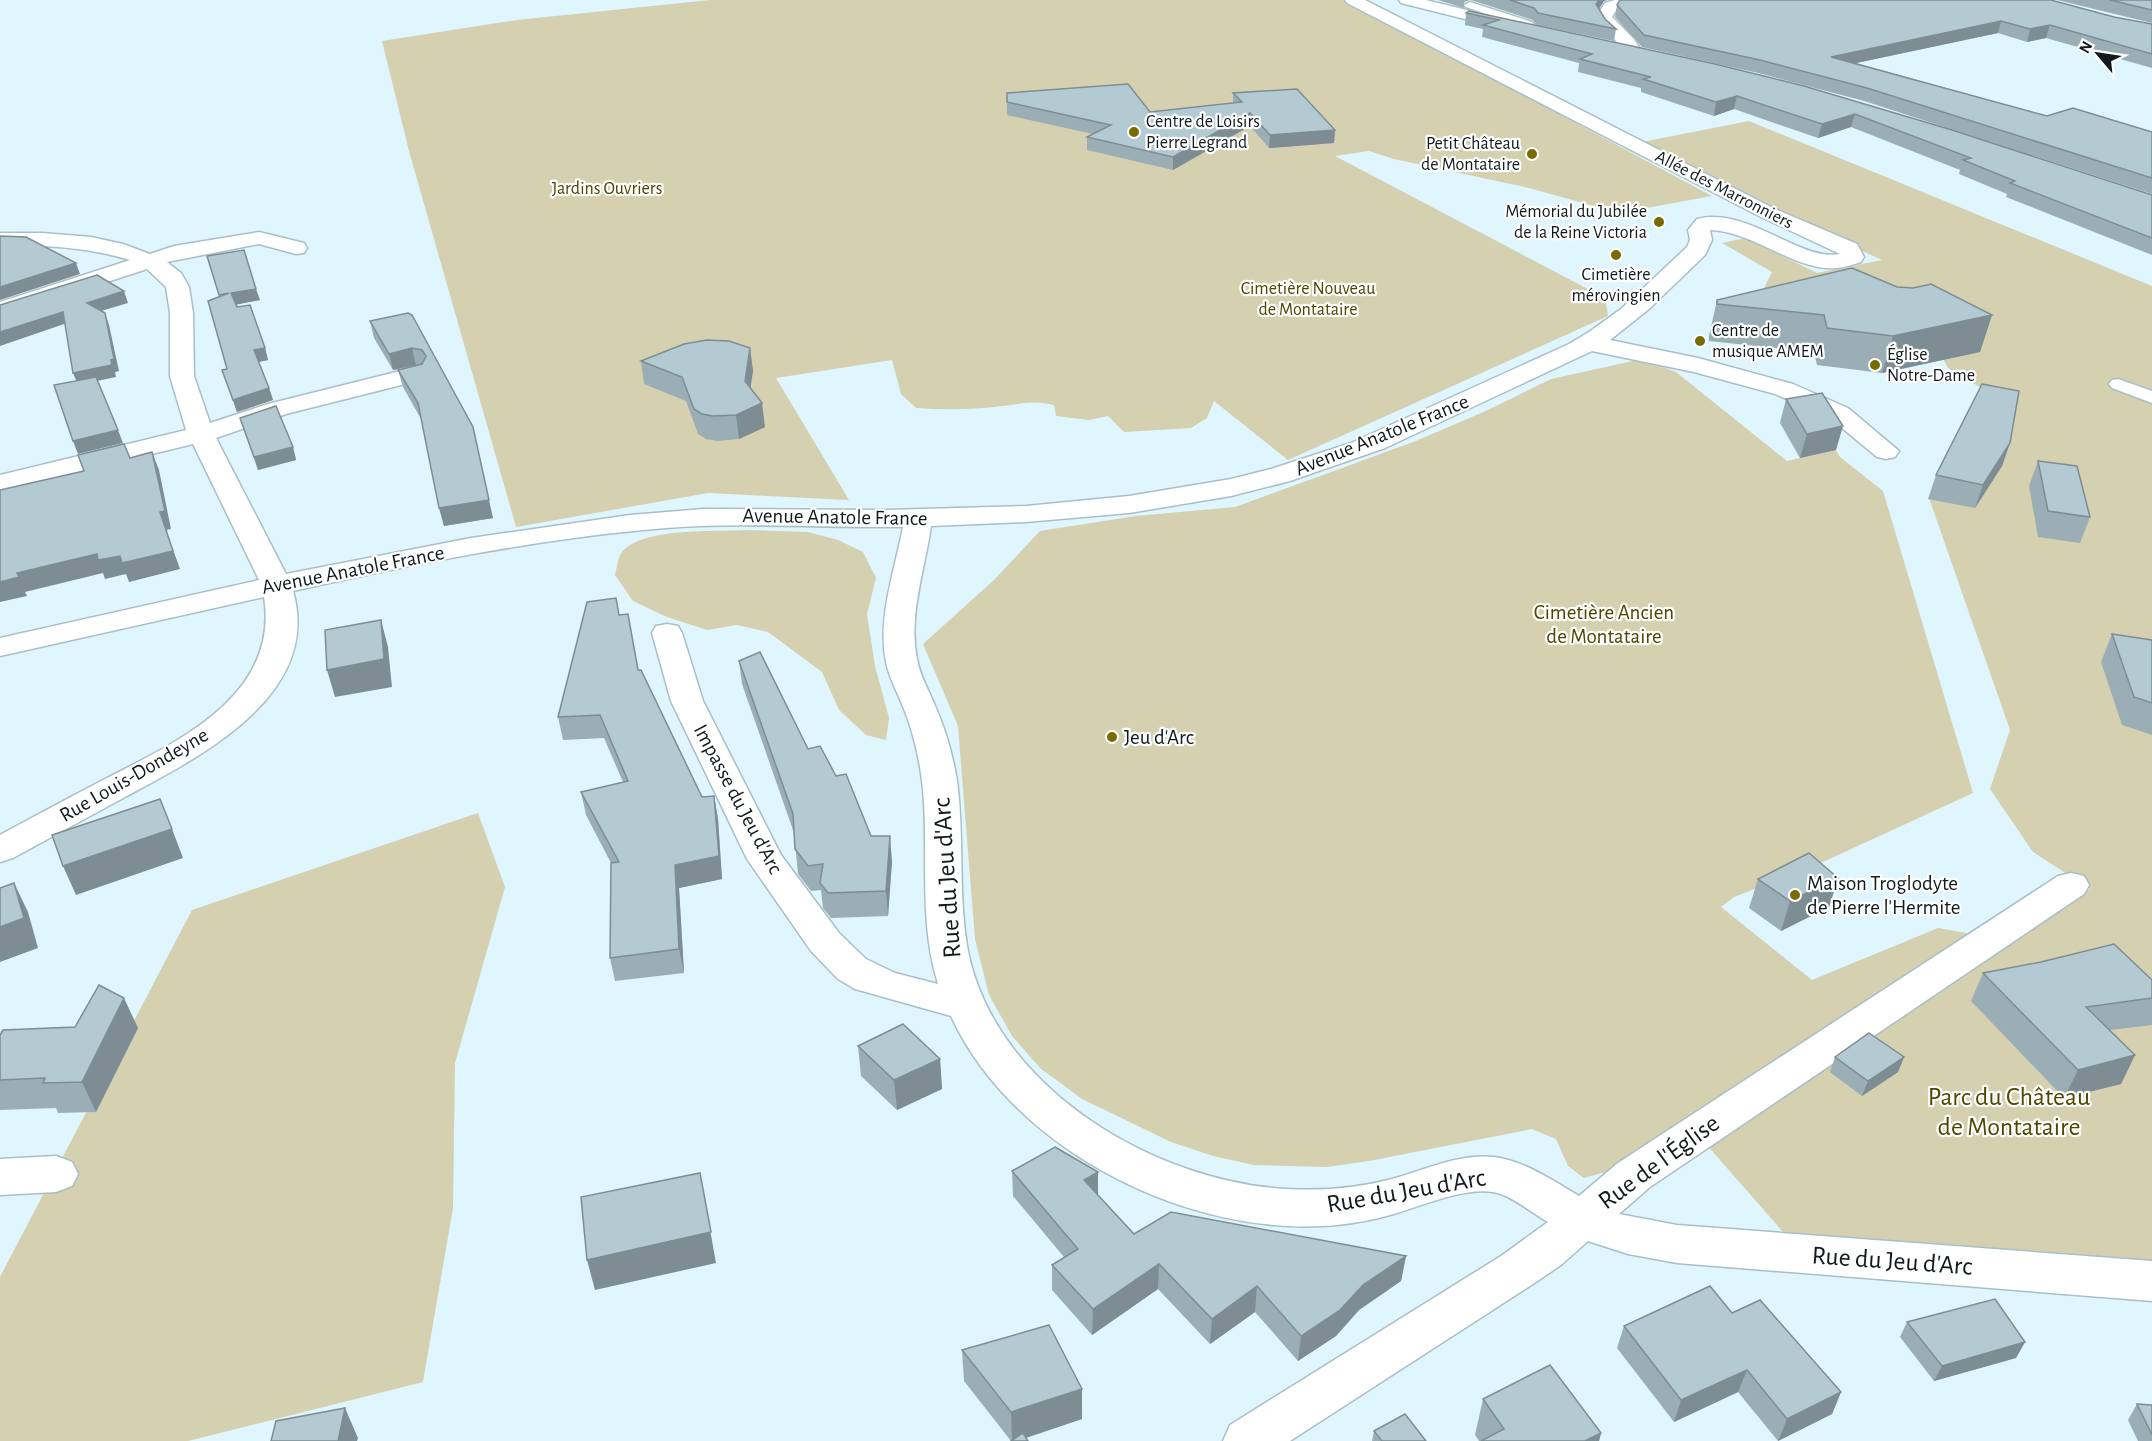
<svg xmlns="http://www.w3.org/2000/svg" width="2152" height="1441" font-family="'Alegreya Sans',sans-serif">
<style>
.green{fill:#d4d0b0}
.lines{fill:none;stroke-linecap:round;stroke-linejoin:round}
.lane-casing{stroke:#a9bfc7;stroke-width:3}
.street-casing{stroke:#a9bfc7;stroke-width:3}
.lane{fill:#fff;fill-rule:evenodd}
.street{fill:#fff;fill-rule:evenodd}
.wall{fill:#9baeb5}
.shaded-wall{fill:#7e8d93}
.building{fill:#b4cad2;stroke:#7e8d93;stroke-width:1.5}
.poi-dot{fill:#796b04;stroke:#fff;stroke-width:2}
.labels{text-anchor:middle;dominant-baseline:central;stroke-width:4.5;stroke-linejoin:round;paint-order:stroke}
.far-poi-label{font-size:18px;fill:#121a1d;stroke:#fff;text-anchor:start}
.far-park-label{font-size:18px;fill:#4f4600;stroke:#fff}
.far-street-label{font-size:18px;fill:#121a1d;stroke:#fff}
.street-label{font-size:21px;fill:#121a1d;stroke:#fff}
.park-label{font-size:21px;fill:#4f4600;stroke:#fff}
.poi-label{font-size:21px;fill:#121a1d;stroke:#fff;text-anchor:start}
.near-street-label{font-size:26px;fill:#121a1d;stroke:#fff}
.near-park-label{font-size:26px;fill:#4f4600;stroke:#fff}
</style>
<rect width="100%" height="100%" fill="#dff6fe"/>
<g class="green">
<path d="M710 0H1346L1712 196 1619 213 1529 188 1394 159 1369 151 1335 156 1605 298 1608 316 1288 460 1214 401 1207 418 1191 428 1124 432 1108 416 1089 420 1056 416 1054 405C1031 400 1024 404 1002 406 973 410 944 410 916 408L901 394 892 360 776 378 849 500 708 493 516 527 409 151 382 41 517 20Z"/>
<polygon points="1749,121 2152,286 2152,1264 1791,1241 1706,1144 1584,1178 1568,1166 1556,1139 1532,1129 1369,1161 1327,1167 1254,1165 1213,1156 1171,1142 1082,1099 1040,1068 1012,1036 989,995 975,939 958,726 923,644 994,580 1040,531 1136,516 1235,507 1416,441 1488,410 1551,379 1633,361 1656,364 1676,372 1787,461 1836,450 1840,457 1883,491 1973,793 1812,867 1734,897 1721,907 1812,980 1938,928 2007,940 2090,889 2033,852 1990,789 2010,730 1929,498 1983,389 1948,368 1933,340 1756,304 1772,272 1722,243 1745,238 1817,273 1882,260 1779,212 1642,142"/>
<path d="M747 530 808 532 838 540 863 552 876 578 867 614 875 666 889 718 886 740 866 735 839 710 822 672 768 632 737 625 707 630 667 617 633 601 615 575C617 568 618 557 622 552 643 527 716 532 747 530Z"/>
<polygon points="478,813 505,887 455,1063 453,1208 423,1382 188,1441 0,1441 0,1277 192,910"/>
</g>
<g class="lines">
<defs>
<g id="lane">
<polygon points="1470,2 1532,22 1534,25 1526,31 1518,31 1518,25 1466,7 1464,5"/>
<polygon points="2118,379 2152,391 2152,403 2112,388 2109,384 2112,380"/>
</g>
<g id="street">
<path d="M1345 0H1365L1775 209 1857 244 1864 257 1861 262C1854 264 1846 267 1838 268 1795 272 1754 231 1710 230L1712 240 1705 255 1649 309 1610 340 1698 358 1793 384 1848 408 1899 451 1895 457 1886 459 1877 457 1830 418 1775 394 1694 372 1592 351 1385 448 1290 481 1231 496 1129 513 1026 522 931 526C925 569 908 616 917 659 920 677 930 692 936 708 946 731 953 756 957 781 965 839 957 898 969 956 999 1090 1156 1182 1287 1189 1322 1191 1358 1188 1392 1179 1424 1170 1460 1153 1494 1157 1525 1161 1552 1180 1579 1196L1618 1163 2058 876 2071 873 2084 876 2089 885 2084 894 1650 1187 1619 1214 1677 1225 2152 1261V1301L1677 1263 1628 1254 1588 1241 1561 1265 1533 1284 1290 1441H1223L1230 1425 1501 1256 1548 1222C1532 1213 1517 1200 1501 1194 1471 1183 1420 1207 1390 1215 1373 1220 1355 1223 1337 1225 1191 1239 1013 1151 951 1016L855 989 838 979 811 951 747 859 671 701 652 633 656 626 667 624 678 626 682 633 703 701 781 855 839 933 866 959 895 973 938 984C918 920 929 854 923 789 920 761 914 734 904 709 898 693 889 678 886 662 877 618 895 570 903 527 824 528 744 522 666 528 540 538 415 564 293 591 323 696 199 757 125 797 88 817 50 838 13 858L0 862V835C35 816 70 797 105 779 177 742 280 696 264 597L0 656V638L259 580 193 444 0 491V475L186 430 170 376V313L166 287 147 269 0 317V302L130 260C87 247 44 245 0 245V233H43L91 237 123 244 150 254 174 246 259 232 304 243 307 248 304 253 296 254 259 244 167 262 181 273 189 287 193 313 194 376 210 423 268 404 416 367 425 369 428 374 425 379 286 414 216 438 286 574 471 538 630 515 704 509 887 510 1026 506 1129 496 1231 479 1271 469 1351 443 1569 344 1589 332 1621 309 1687 247 1690 240 1688 230 1697 219C1748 206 1800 262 1840 254L1761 217 1347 3Z"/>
<polygon points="1399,0 1426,0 1515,22 1517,25 1509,30 1401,3"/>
<path d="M1615 0H1640L1638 3 1617 9 1612 17 1634 39 1642 52 1640 56H1628C1619 41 1604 32 1596 17L1605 3Z"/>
<polygon points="56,1156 72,1162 78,1174 72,1186 56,1192 0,1195 0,1159"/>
</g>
</defs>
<use href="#lane" class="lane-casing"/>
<use href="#street" class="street-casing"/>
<use href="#lane" class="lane"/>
<use href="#street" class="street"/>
</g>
<g class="wall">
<polygon points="1438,0 1470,0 1464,2 1464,8"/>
<polygon points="1471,0 1607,0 1604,1 1599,9 1605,19 1616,29 1614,41 1536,25 1533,20"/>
<polygon points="2057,0 2152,0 2152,23"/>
<polygon points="1617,5 2114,17 2152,24 2152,68 2046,38 2027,42 1998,33 1856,63 2047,116 2152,132 2152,194 1864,101 1758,73 1642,47 1615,17"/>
<polygon points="1466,13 1715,64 2152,195 2152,255 2006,197 2007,194 1959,174 1960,170 1851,127 1818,138 1734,109 1714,116 1641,92 1641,88 1578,72 1579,63 1482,37 1483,29 1465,25"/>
<polygon points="1233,93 1335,130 1334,143 1269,148 1250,126 1173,170 1087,150 1087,137 1093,134 1007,115 1007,102 1150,112 1233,103"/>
<polygon points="1897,287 1992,315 1980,352 1882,373 1817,365 1814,352 1709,341 1709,336 1717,300"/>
<polygon points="219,297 260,300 236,304 265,348 268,360 259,362 269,388 273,400 237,412 222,370 227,369"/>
<polygon points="408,313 493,518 444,526 421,419 403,387 398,370 418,365 393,370 374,338 370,321"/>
<polygon points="750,348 753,371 750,388 765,427 739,439 717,441 706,439 698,434 686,401 644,384 641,361"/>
<polygon points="1786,399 1836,450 1800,458 1780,423"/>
<polygon points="240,418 293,447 296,460 258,470"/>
<polygon points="2010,443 2002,466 1975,508 1928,499 1936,475"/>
<polygon points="2038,461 2090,517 2080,543 2038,537 2029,486"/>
<polygon points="619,615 638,670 702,797 714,796 718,819 722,879 679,888 684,973 615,981 610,958 611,863 586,815 581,792 623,782 604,738 563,740 558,717"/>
<polygon points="2112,634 2152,640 2152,735 2122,725 2101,662"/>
<polygon points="739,661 808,749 871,836 892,861 888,916 831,918 823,908 821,890 811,891 798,874 794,833 742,684"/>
<polygon points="1838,878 1829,907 1781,931 1749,908 1758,879"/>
<polygon points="1983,973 2152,980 2152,1025 2110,1030 2135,1055 2121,1084 2064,1098 1971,1001"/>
<polygon points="138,1028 96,1112 58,1113 56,1108 0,1110 0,1035"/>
<polygon points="858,1046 940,1059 942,1089 897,1110 861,1076"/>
<polygon points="1835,1057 1904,1057 1898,1072 1862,1096 1830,1072"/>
<polygon points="1012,1171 1098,1172 1098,1195 1134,1234 1406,1256 1401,1281 1359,1310 1336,1336 1298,1361 1255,1312 1210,1344 1158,1289 1092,1335 1052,1290 1052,1265 1064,1257 1013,1196"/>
<polygon points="1732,1313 1841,1392 1832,1414 1778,1441 1738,1392 1674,1422 1617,1348 1624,1326"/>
<polygon points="1907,1322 2025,1342 2016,1358 1934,1381 1900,1337"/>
<polygon points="962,1350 1082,1419 1026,1438 1011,1441 964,1381"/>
<polygon points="1483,1399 1601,1433 1599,1441 1479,1441 1475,1435"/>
<polygon points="2137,1404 2152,1405 2152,1441 2138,1441 2128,1420"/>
<polygon points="1374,1431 1426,1441 1372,1441"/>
</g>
<g class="shaded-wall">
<polygon points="1599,0 1607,0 1604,1 1594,16 1596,4"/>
<polygon points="2001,21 1998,33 1828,69 1831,57"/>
<polygon points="2050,25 2046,38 2027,42 2030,29"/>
<polygon points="1737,96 1734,109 1714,116 1716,102"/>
<polygon points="1250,113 1250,126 1173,170 1173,157"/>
<polygon points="1855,114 1851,127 1818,138 1822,124"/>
<polygon points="1335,130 1334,143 1269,148 1270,135"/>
<polygon points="76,263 80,274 0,300 0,287"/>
<polygon points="256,289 260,300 235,305 231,293"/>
<polygon points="124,291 128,303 91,314 87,303"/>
<polygon points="63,312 67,323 0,346 0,332"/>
<polygon points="105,313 109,325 119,371 115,372 116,377 78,385 73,373"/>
<polygon points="1992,315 1980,352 1882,373 1893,336"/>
<polygon points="265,348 268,360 258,362 254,350"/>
<polygon points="412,348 416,365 393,370 389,354"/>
<polygon points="750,348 753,371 748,405 745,381"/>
<polygon points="269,388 273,400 237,412 233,400"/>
<polygon points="762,403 765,427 739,439 736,415"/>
<polygon points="1843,426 1836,450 1800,458 1807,434"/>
<polygon points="118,430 123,443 78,454 73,441"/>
<polygon points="2010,443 2002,466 1975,508 1983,485"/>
<polygon points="293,447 296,460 258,470 254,457"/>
<polygon points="152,452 159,470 171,529 166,530 180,569 129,582 126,574 105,579 103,573 25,592 27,596 0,602 0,582 17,573 160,512"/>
<polygon points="489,500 493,518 444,526 439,508"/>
<polygon points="381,620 388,647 392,687 335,697 327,670"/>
<polygon points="714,796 718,819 722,879 679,888 684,973 679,949 675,865"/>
<polygon points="172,829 183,858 76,895 63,866"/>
<polygon points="890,836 892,861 888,916 886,891"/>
<polygon points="1838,878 1829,907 1781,931 1790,901"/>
<polygon points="14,883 28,912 38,948 0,962 0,927"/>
<polygon points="124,998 138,1028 96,1112 82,1082"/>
<polygon points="2135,1055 2121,1084 2064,1098 2078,1070"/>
<polygon points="1904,1057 1898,1072 1862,1096 1868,1081"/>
<polygon points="940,1059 942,1089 897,1110 894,1080"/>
<polygon points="1098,1172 1098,1197 1084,1180"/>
<polygon points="700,1173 716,1263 595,1290 587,1260"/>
<polygon points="1406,1256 1401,1281 1359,1310 1336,1336 1298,1361 1301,1336 1363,1285"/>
<polygon points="1159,1264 1158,1289 1092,1335 1093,1309"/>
<polygon points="1257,1286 1255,1312 1210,1344 1212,1319"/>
<polygon points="2025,1342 2016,1358 1934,1381 1942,1366"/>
<polygon points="1747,1370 1738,1392 1674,1422 1681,1400"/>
<polygon points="1082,1389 1082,1419 1016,1441 1012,1441 1011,1412"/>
<polygon points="1841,1392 1832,1414 1778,1441 1787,1419"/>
<polygon points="345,1408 358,1438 357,1441 338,1441"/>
<polygon points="1601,1433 1599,1441 1585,1441"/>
</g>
<g class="building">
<polygon points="1510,0 1599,0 1596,4 1605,19 1616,29 1538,13 1534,8"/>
<polygon points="1620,0 2051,0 2114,17 2152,24 2152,54 2050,25 2030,29 2001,21 1831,57 2047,116 2073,108 2152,132 2152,178 1867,88 1760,60 1644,35 1617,5"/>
<polygon points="2110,0 2152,0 2152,10"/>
<polygon points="1469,11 1715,64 1804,86 1952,130 2152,195 2152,238 2010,183 2015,181 1963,160 1971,158 1855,114 1822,124 1737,96 1716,102 1643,79 1651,77 1580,59 1592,54 1483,25 1499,20 1466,13"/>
<polygon points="1128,84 1150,112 1242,102 1233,93 1297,89 1335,130 1270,135 1250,113 1173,157 1087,137 1111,125 1007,102 1007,93"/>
<polygon points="0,236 26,237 76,263 0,287"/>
<polygon points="244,250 256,289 231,293 237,307 250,305 265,348 254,350 269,388 233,400 222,370 227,369 208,301 229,293 219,295 207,256"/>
<polygon points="1852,268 1897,287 1913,288 1931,284 1992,315 1893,336 1827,328 1824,315 1717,304 1717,300"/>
<polygon points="97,275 124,291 87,303 105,313 114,359 111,360 112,365 73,373 63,312 0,332 0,305"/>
<polygon points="408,313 412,315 473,427 489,500 439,508 418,403 398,370 422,364 426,356 422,350 412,348 389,354 370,321"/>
<polygon points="707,340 729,341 750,348 745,381 762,403 736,415 713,416 702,414 694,409 682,377 641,361 684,344"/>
<polygon points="96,377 118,430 73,441 54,385"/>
<polygon points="1982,384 2019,391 2010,443 1983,485 1936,475"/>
<polygon points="1822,393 1843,426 1807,434 1786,399"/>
<polygon points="276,406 293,447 254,457 240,418"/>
<polygon points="124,444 130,458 152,452 165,511 160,512 173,551 122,563 120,556 98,560 97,554 17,573 19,577 0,582 0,490 84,471 78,455"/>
<polygon points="2038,461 2077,466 2090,517 2048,511"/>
<polygon points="616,598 619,615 628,614 638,670 641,670 702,797 714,796 719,856 675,865 679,949 610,958 611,863 619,862 581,792 628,781 600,715 558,717 587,602"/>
<polygon points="381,620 384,659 327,670 325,630"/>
<polygon points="2112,634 2152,640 2152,703 2134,697"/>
<polygon points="760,652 808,749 820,746 836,776 846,774 871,836 890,836 886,891 828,893 820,883 823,864 808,866 795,849 793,814 739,661"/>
<polygon points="160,799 172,829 63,866 52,835"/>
<polygon points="1809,853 1838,878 1790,901 1758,879"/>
<polygon points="14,883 24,918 0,927 0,888"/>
<polygon points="2114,944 2152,980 2152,998 2086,1007 2135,1055 2078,1070 1983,973 2041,962"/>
<polygon points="99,985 124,998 82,1082 43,1083 45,1078 0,1080 0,1035 3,1030 75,1027"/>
<polygon points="903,1024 940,1059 894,1080 858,1046"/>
<polygon points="1869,1033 1904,1057 1868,1081 1835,1057"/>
<polygon points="1055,1147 1098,1172 1084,1180 1134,1234 1171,1212 1406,1256 1363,1285 1340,1310 1301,1336 1257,1286 1212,1319 1159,1264 1093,1309 1052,1265 1078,1249 1012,1171"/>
<polygon points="700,1173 711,1232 587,1260 581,1197"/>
<polygon points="1710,1286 1732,1313 1760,1300 1841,1392 1787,1419 1747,1370 1681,1400 1624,1326"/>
<polygon points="1995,1299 2025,1342 1942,1366 1907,1322"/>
<polygon points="1049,1325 1082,1389 1011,1412 962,1350"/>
<polygon points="1550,1365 1601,1433 1585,1441 1481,1441 1504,1429 1483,1399"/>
<polygon points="2137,1404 2152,1405 2152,1435"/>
<polygon points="345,1408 338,1441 271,1441 276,1421"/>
<polygon points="1405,1414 1426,1441 1382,1441 1374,1431"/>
<polygon points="1023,1433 1028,1441 1011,1441"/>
</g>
<g class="poi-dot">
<circle cx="1134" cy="132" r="6"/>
<circle cx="1532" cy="154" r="6"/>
<circle cx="1659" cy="222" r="6"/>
<circle cx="1616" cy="255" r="6"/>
<circle cx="1700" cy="341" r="6"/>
<circle cx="1875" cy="365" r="6"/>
<circle cx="1112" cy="737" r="6"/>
<circle cx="1795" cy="895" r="6"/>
</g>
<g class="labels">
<g class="far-poi-label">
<text x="1146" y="122">Centre de Loisirs<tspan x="1146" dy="21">Pierre Legrand</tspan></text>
<text x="1520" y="144" text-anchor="end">Petit Château<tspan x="1520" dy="21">de Montataire</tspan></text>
<text x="1647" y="212" text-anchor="end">Mémorial du Jubilée<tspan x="1647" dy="21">de la Reine Victoria</tspan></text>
<text x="1616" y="275" text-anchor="middle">Cimetière<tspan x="1616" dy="21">mérovingien</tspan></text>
<text x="1712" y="331">Centre de<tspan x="1712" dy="21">musique AMEM</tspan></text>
<text x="1887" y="355">Église<tspan x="1887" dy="21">Notre-Dame</tspan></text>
</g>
<g class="far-park-label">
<text x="607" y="189">Jardins Ouvriers</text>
<text x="1308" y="289">Cimetière Nouveau<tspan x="1308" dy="21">de Montataire</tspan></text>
</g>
<g class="far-street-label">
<text transform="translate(1724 190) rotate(27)">Allée des Marronniers</text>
</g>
<g class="street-label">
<text transform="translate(1382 435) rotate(-22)">Avenue Anatole France</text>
<text transform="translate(835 517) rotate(1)">Avenue Anatole France</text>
<text transform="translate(353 570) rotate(-11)">Avenue Anatole France</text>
<text transform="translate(134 775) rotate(-30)">Rue Louis-Dondeyne</text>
<text transform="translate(738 799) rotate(62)">Impasse du Jeu d'Arc</text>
</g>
<g class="park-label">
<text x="1604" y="612">Cimetière Ancien<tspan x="1604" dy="24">de Montataire</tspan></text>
</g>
<g class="poi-label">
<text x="1124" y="737">Jeu d'Arc</text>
<text x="1807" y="883">Maison Troglodyte<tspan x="1807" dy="24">de Pierre l'Hermite</tspan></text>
</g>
<g class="near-street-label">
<text transform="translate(947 878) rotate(-94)">Rue du Jeu d'Arc</text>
<text transform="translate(1659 1162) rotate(-36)">Rue de l'Église</text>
<text transform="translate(1406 1191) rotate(-10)">Rue du Jeu d'Arc</text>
<text transform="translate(1892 1261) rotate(4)">Rue du Jeu d'Arc</text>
</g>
<g class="near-park-label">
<text x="2009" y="1097">Parc du Château<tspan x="2009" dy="30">de Montataire</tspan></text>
</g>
</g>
<g transform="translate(2098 54) rotate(299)" stroke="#ffffff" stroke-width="4.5" paint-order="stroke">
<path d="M0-4.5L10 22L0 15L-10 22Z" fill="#121a1d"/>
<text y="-9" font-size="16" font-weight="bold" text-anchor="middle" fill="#121a1d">N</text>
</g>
</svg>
